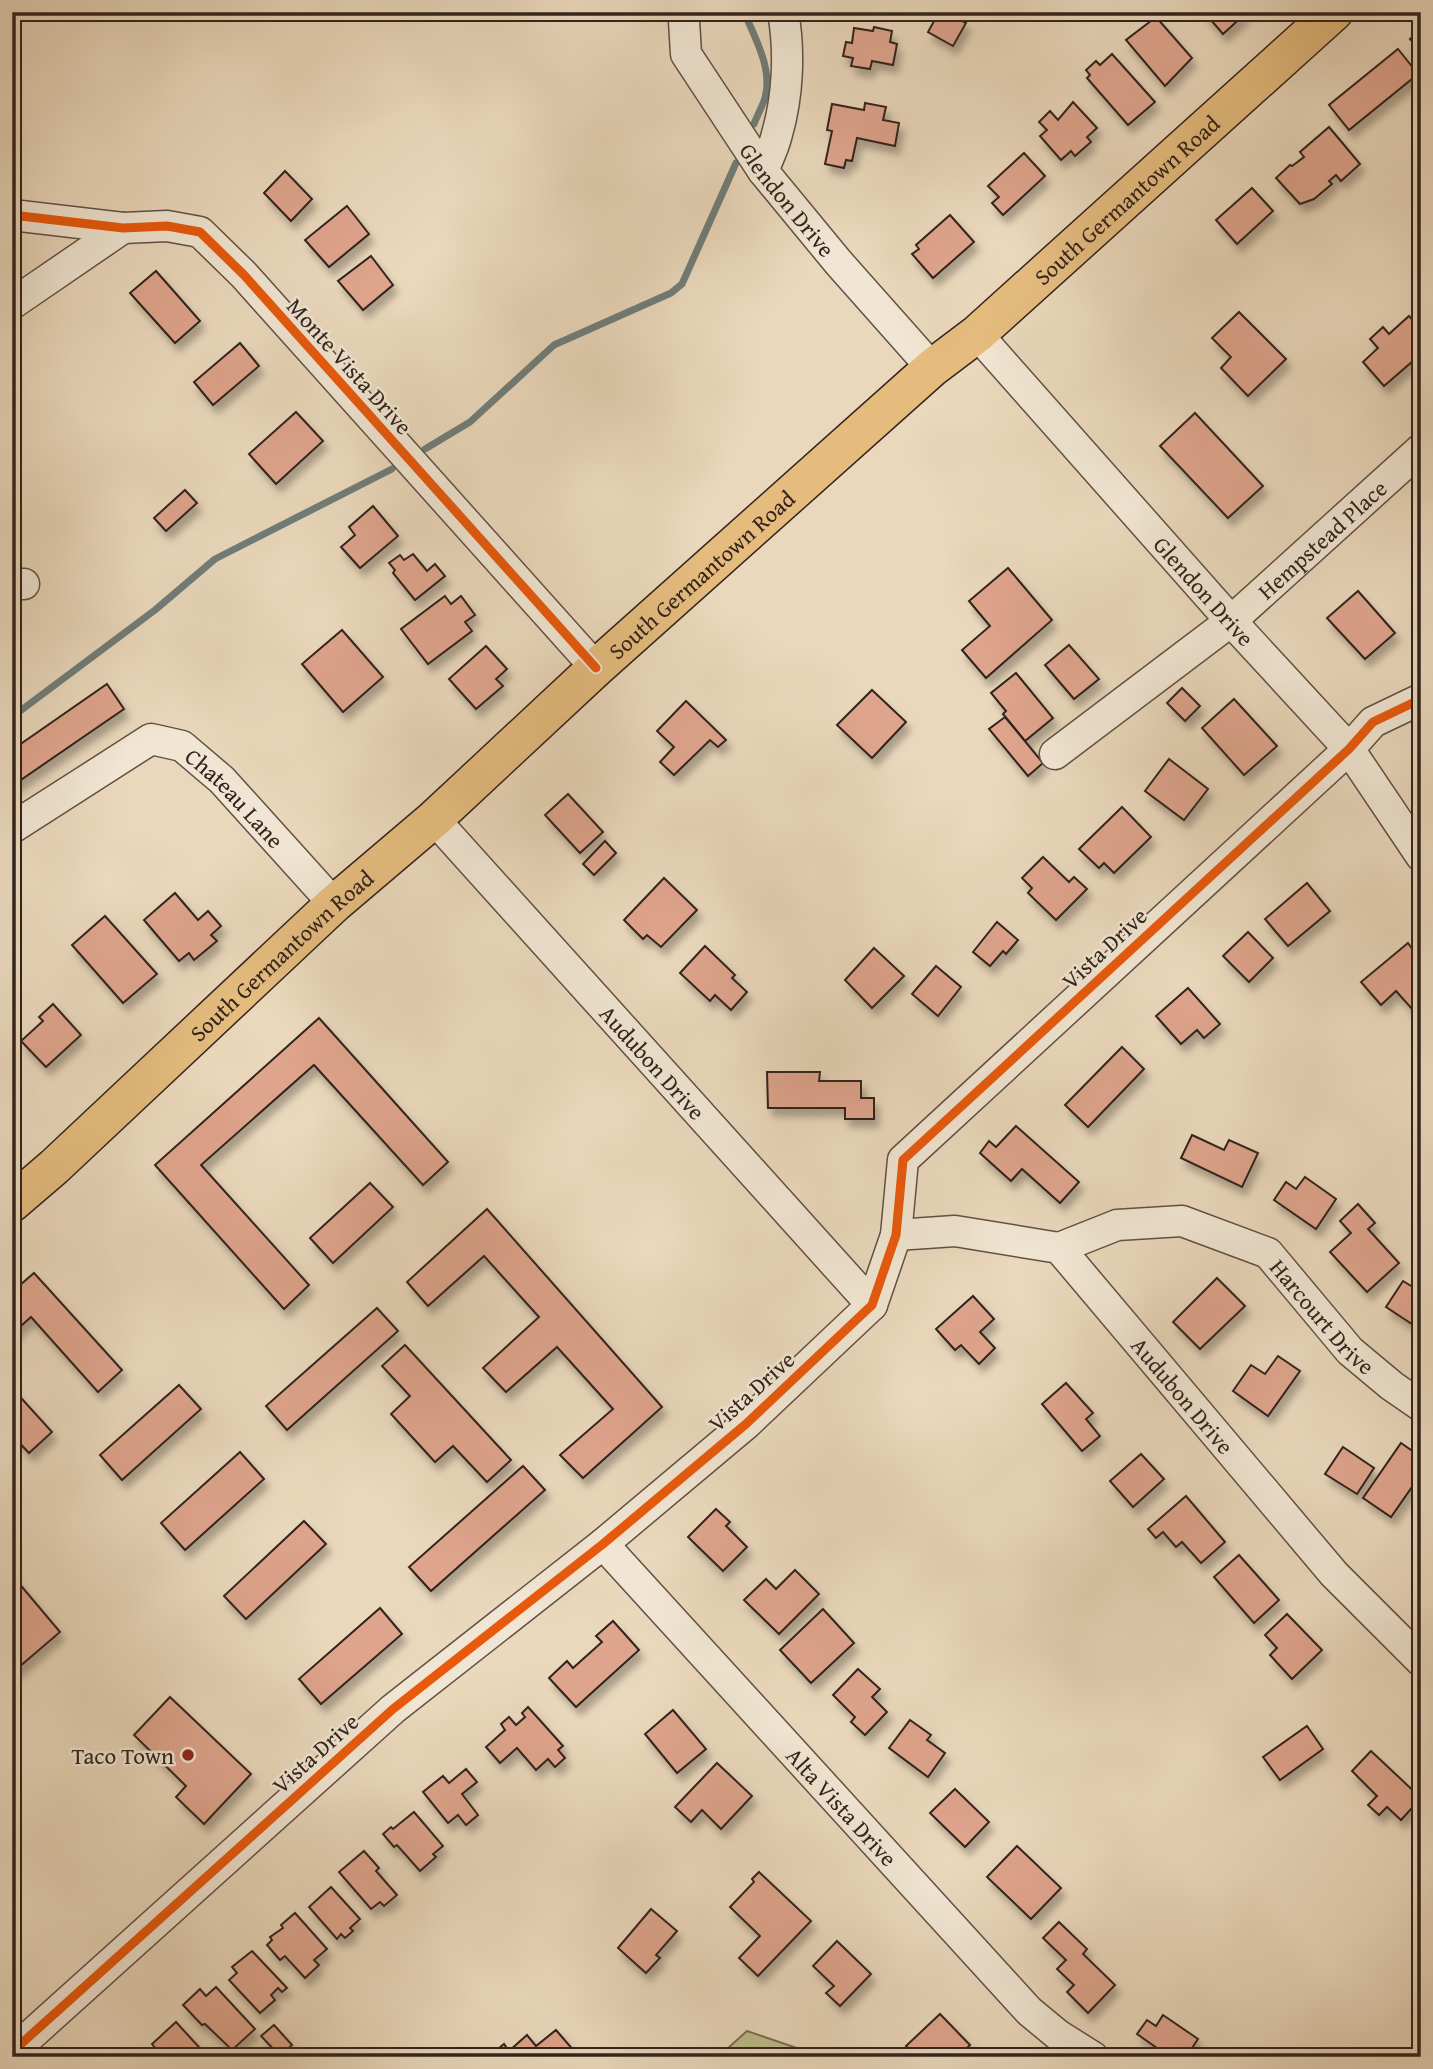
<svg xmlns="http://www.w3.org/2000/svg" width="1433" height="2069" font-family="'Gentium Book Plus',serif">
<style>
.green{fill:#bdbd8c;stroke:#787054;stroke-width:2}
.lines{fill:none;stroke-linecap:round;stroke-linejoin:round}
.stream{stroke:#707d79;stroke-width:7}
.building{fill:#dea48c;stroke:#32231d;stroke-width:2;filter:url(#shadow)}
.minor-casing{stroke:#605045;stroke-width:33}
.major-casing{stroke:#32231d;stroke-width:40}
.minor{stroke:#f1e6d3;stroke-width:30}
.major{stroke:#e5bc7e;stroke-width:37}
.cycleway-casing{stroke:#f1e6d3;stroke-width:13}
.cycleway{stroke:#e8590c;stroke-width:9}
.poi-dot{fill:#8f2418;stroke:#f1e6d3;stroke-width:2.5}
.labels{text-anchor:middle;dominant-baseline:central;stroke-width:5;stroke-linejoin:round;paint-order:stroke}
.street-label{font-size:23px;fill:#32231d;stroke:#f1e6d3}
.poi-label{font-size:23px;fill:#32231d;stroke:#f1e6d3;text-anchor:end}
</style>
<defs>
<filter id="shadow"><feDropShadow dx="4.5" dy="8" stdDeviation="3.5" flood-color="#0004"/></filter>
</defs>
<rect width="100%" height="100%" fill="#ead8bc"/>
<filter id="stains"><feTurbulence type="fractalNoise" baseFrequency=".00286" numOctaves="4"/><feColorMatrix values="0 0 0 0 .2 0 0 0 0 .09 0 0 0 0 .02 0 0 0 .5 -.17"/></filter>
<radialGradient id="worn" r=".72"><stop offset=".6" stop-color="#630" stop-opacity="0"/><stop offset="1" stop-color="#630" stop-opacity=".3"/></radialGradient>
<polygon class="green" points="747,2031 803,2050 809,2057 718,2057"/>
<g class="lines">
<g class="stream">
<path d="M744 12C755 38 773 69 765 98 762 107 757 116 754 124"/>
<polyline points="425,449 470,422 554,345 671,293 682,284 736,163"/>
<polyline points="12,717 155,610 215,559 392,469"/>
</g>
</g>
<g class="building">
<polygon points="939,12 946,12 966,23 953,46 928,32"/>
<polygon points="1204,12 1244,12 1245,14 1223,34"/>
<polygon points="1156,17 1192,58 1165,86 1126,40"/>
<polygon points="874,27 892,31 890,42 897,44 893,65 872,61 870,69 851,66 853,58 843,56 846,42 852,43 854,28 873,31"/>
<polygon points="1421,29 1421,51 1410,39"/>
<polygon points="1398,49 1418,74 1349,130 1329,105"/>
<polygon points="1112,54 1155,102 1128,125 1087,78 1090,75 1086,70 1096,61 1100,65"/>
<polygon points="1073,102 1097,128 1087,137 1091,142 1075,156 1071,151 1061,160 1040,136 1047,130 1039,122 1050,111 1058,120"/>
<polygon points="865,103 886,107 883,120 899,123 895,146 857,138 852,161 846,160 844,168 825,164 832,131 827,130 832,104 864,110"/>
<polygon points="1329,127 1360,164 1341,181 1336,175 1329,181 1332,184 1314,199 1300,204 1276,178 1290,165 1292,166 1304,157 1300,152"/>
<polygon points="1024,153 1045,176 1003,215 992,203 999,197 988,186"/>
<polygon points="285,171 312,199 291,221 264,193"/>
<polygon points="1252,188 1273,211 1237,244 1216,220"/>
<polygon points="347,206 369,234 329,267 305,240"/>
<polygon points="950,215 974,242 933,278 912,254 919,249 916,245"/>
<polygon points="371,256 393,285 363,310 338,281"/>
<polygon points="156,271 200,321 175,343 130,293"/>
<polygon points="1239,312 1286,359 1248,396 1221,368 1231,357 1212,338"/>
<polygon points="1409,316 1421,329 1421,354 1384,386 1363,362 1378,348 1370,339 1383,327 1389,334"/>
<polygon points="240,343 259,366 213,405 194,382"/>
<polygon points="296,412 323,441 276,484 249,454"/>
<polygon points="1195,413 1263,486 1228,518 1160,446"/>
<polygon points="185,490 197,503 166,531 154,518"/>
<polygon points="373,506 398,536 360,568 341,547 355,535 349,527"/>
<polygon points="413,554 427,571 435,564 445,576 415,600 393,573 395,570 389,563 400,555 404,560"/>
<polygon points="1008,568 1052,620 986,678 962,650 990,626 969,601"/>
<polygon points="1358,591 1395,633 1365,659 1327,618"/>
<polygon points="445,596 451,604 461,596 475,615 465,622 472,631 428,664 401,629"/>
<polygon points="342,630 383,677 343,712 302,664"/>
<polygon points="1069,645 1099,679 1074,699 1045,665"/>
<polygon points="486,646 507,669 496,679 503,686 476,709 449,679"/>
<polygon points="1016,673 1053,718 1025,741 1003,714 1006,711 991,693"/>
<polygon points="107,684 124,709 12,786 12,750"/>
<polygon points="1182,688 1200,706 1185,721 1167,703"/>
<polygon points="872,690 906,722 872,758 837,725"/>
<polygon points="1234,699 1277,746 1244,775 1202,728"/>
<polygon points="686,701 726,740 718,747 710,740 674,775 660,762 674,747 657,731"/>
<polygon points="1005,717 1043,763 1028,776 989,729"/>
<polygon points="1169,759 1208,789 1184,820 1145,791"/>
<polygon points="568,794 603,832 580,853 545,815"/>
<polygon points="1122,807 1151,837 1114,873 1104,863 1099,868 1079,849"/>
<polygon points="605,841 616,853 594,875 583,864"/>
<polygon points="1043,857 1069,882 1074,877 1087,889 1056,920 1028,893 1032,888 1022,878"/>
<polygon points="664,878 697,910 661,947 647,935 643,939 624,920"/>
<polygon points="1307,883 1330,911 1288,946 1265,919"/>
<polygon points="175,893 198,920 208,911 221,926 211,935 217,941 194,960 189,953 179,961 144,920"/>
<polygon points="105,916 157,974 123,1003 72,945"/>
<polygon points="997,922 1018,940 1006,954 1003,951 990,966 973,952"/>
<polygon points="1248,932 1273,958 1249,982 1223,956"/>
<polygon points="1408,943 1413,950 1421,943 1421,1002 1412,1009 1396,991 1381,1005 1361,982"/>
<polygon points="705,946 735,975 732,978 747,992 731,1010 715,995 710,1001 680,973"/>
<polygon points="874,948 904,976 872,1008 845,980"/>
<polygon points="936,966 961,987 938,1016 912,994"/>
<polygon points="1188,988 1220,1024 1204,1038 1197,1030 1181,1044 1156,1016"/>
<polygon points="53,1004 81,1035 46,1067 21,1041 43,1021 39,1017"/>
<polygon points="319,1018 448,1162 423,1185 314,1065 201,1165 309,1285 284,1309 155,1165"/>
<polygon points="1122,1047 1144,1069 1088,1127 1065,1105"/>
<polygon points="767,1072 820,1072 819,1081 861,1081 861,1098 874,1098 874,1119 845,1119 845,1108 768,1108"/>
<polygon points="1016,1126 1079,1182 1060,1203 1022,1169 1011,1181 980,1153 989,1141 996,1147"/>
<polygon points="1192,1135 1224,1150 1229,1140 1258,1153 1242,1187 1181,1158"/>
<polygon points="1305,1177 1336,1199 1316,1229 1274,1200 1286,1182 1296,1189"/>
<polygon points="370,1183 393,1207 333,1263 310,1238"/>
<polygon points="1358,1204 1375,1223 1368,1229 1399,1263 1367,1292 1330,1252 1351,1233 1340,1221"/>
<polygon points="487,1209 662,1407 583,1478 560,1455 613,1409 557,1347 506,1392 483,1368 539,1317 484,1256 428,1306 407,1282"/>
<polygon points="34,1273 122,1370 98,1392 31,1317 12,1334 12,1292"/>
<polygon points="1217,1278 1245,1306 1200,1349 1173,1322"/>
<polygon points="1403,1281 1421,1292 1421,1330 1386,1307"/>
<polygon points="973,1296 994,1319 980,1332 995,1348 979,1364 961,1345 955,1350 936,1329"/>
<polygon points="377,1308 398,1331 287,1430 266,1406"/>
<polygon points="405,1345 511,1460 487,1482 453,1446 435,1462 391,1414 410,1396 382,1366"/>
<polygon points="1278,1356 1300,1371 1268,1416 1233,1391 1251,1365 1265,1374"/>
<polygon points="1066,1383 1093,1413 1086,1419 1100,1436 1082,1451 1042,1404"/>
<polygon points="179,1385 201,1409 122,1480 100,1455"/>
<polygon points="12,1388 52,1432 29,1453 12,1435"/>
<polygon points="1401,1443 1421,1457 1421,1474 1391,1517 1363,1498"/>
<polygon points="1343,1447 1374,1468 1357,1494 1325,1474"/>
<polygon points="240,1452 264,1479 185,1550 161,1523"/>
<polygon points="1141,1454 1164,1479 1133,1507 1110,1481"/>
<polygon points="523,1466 545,1490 431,1591 409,1567"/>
<polygon points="1186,1496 1225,1542 1201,1563 1182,1542 1176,1547 1163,1532 1156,1538 1148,1529"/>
<polygon points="716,1509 730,1522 726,1526 747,1547 723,1571 688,1537"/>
<polygon points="304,1521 326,1544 246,1619 224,1596"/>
<polygon points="1239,1555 1279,1600 1254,1623 1214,1577"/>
<polygon points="795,1570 819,1594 779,1634 744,1600 766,1579 776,1589"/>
<polygon points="12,1575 60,1632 12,1673"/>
<polygon points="380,1608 402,1634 321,1704 299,1679"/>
<polygon points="823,1609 854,1643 811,1683 780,1650"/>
<polygon points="1287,1614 1322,1650 1292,1679 1270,1655 1277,1648 1265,1635"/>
<polygon points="613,1621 639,1650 576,1707 549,1678 567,1661 573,1668 602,1642 596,1636"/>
<polygon points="858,1669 880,1689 872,1697 887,1712 865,1735 851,1722 855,1717 833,1695"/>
<polygon points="170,1697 251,1774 204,1824 176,1797 186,1786 134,1735"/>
<polygon points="528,1707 563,1746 558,1750 565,1758 555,1767 548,1759 536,1770 517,1748 500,1763 486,1747 505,1730 501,1724 509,1717 516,1725 525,1717 522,1713"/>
<polygon points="673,1710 706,1749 677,1773 645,1734"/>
<polygon points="910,1720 931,1735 927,1740 945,1753 928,1777 889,1748"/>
<polygon points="1307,1726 1323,1749 1280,1780 1263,1757"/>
<polygon points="1371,1751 1421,1798 1401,1820 1387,1807 1379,1815 1368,1805 1377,1796 1352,1771"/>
<polygon points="717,1763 752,1796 721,1829 702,1810 691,1822 675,1807"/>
<polygon points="466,1769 477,1782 462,1794 478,1815 466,1825 458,1815 448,1823 423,1792 443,1776 449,1783"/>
<polygon points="955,1789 989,1822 965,1847 930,1813"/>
<polygon points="414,1812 443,1846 433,1854 436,1857 420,1871 397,1845 394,1847 383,1834 391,1827 393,1829"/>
<polygon points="1017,1846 1061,1888 1031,1919 987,1877"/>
<polygon points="364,1851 379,1868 376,1871 397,1895 384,1906 380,1902 371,1909 339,1872"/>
<polygon points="759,1872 811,1921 758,1976 739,1958 760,1936 730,1907 754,1882 752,1879"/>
<polygon points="331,1887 360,1919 350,1928 353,1931 345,1938 341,1934 337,1939 309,1907"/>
<polygon points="651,1909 677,1931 656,1955 660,1958 646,1973 618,1948"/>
<polygon points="295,1913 327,1949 314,1960 319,1965 305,1978 285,1956 280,1960 267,1945 272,1940 270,1937 283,1928 281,1925"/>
<polygon points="1059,1922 1087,1949 1083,1954 1115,1985 1088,2013 1067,1992 1074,1985 1057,1969 1066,1960 1043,1938"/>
<polygon points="837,1941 871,1974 840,2006 826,1993 834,1986 813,1966"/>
<polygon points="252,1951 287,1988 282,1992 278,1988 271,1995 275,2000 260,2013 229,1980 237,1973 232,1967"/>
<polygon points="216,1987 255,2029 232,2050 205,2024 202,2025 183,2005 200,1989 206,1996"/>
<polygon points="940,2014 970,2045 958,2057 917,2057 906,2046"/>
<polygon points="1163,2015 1198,2039 1186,2057 1170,2057 1137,2034 1147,2020 1156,2026"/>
<polygon points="176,2022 207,2056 207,2057 152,2057 150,2055 156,2049 152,2044"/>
<polygon points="274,2025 292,2045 280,2056 261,2036"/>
<polygon points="556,2030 575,2052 571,2057 497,2057 493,2053 504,2044 509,2051 527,2035 536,2046"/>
</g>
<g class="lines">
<defs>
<g id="minor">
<path id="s1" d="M686 12 684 21 686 54 763 171 838 262 932 368"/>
<path d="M763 171C768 159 774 147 777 134 788 96 790 51 783 12"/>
<polyline points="12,215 123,228 167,226 200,232 244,275 596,668"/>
<polyline points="12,304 123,228"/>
<path id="s2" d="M977 334 1231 621 1349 749 1421 856"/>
<polyline points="12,584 24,584"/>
<path id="s3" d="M1055 754 1231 621 1421 449"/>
<path id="s4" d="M434 819 872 1305"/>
<path id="s5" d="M12 828 151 739 182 746 222 780 334 904"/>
<path id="s6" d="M896 1235 955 1231 1059 1248 1334 1574 1421 1661"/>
<path id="s7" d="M1059 1248 1117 1225 1182 1221 1268 1253 1350 1351 1392 1386 1421 1406"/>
<path id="s8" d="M603 1544 1029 2011 1058 2035 1093 2057"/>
<polyline points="12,2052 393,1709 603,1544 746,1424 872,1305 896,1235 903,1160 1349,749 1373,722 1421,699"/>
</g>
<g id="major">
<path id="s9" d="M12 1203 54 1167 334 904 434 819 596 668 932 368 977 334 1334 12"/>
</g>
</defs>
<use href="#minor" class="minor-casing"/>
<use href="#major" class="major-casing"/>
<use href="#minor" class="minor"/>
<use href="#major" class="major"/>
<defs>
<g id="cycleway">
<polyline points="12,215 123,228 167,226 200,232 244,275 596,668"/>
<polyline points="12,2052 393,1709 603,1544 746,1424 872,1305 896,1235 903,1160 1349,749 1373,722 1421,699"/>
</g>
</defs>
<use href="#cycleway" class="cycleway-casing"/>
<use href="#cycleway" class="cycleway"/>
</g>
<circle class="poi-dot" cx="188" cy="1755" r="7"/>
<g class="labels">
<g class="street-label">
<text stroke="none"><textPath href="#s1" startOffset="220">Glendon Drive</textPath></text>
<text stroke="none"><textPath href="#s9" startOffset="1500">South Germantown Road</textPath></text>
<text transform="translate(350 366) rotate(48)">Monte Vista Drive</text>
<text stroke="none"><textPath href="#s3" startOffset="343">Hempstead Place</textPath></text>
<text stroke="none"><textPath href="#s9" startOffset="933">South Germantown Road</textPath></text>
<text stroke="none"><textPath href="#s2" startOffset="343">Glendon Drive</textPath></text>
<text stroke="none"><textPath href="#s5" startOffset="271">Chateau Lane</textPath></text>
<text transform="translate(1104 948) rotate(-43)">Vista Drive</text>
<text stroke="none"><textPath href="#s9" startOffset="366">South Germantown Road</textPath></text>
<text stroke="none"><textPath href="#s4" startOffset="327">Audubon Drive</textPath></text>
<text stroke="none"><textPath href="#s7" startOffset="303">Harcourt Drive</textPath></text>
<text transform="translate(751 1391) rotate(-42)">Vista Drive</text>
<text stroke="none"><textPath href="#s6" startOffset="357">Audubon Drive</textPath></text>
<text transform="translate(315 1753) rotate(-42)">Vista Drive</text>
<text stroke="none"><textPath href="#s8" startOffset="355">Alta Vista Drive</textPath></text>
</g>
<g class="poi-label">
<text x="174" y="1755">Taco Town</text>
</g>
</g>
<rect width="1433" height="2069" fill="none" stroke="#ead8bc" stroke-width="42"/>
<rect x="14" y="14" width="1405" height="2041" fill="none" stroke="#32231d" stroke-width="3.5"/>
<rect x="21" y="21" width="1391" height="2027" fill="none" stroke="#32231d" stroke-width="2"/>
<rect width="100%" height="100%" filter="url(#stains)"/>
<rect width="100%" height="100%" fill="url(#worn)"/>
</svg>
